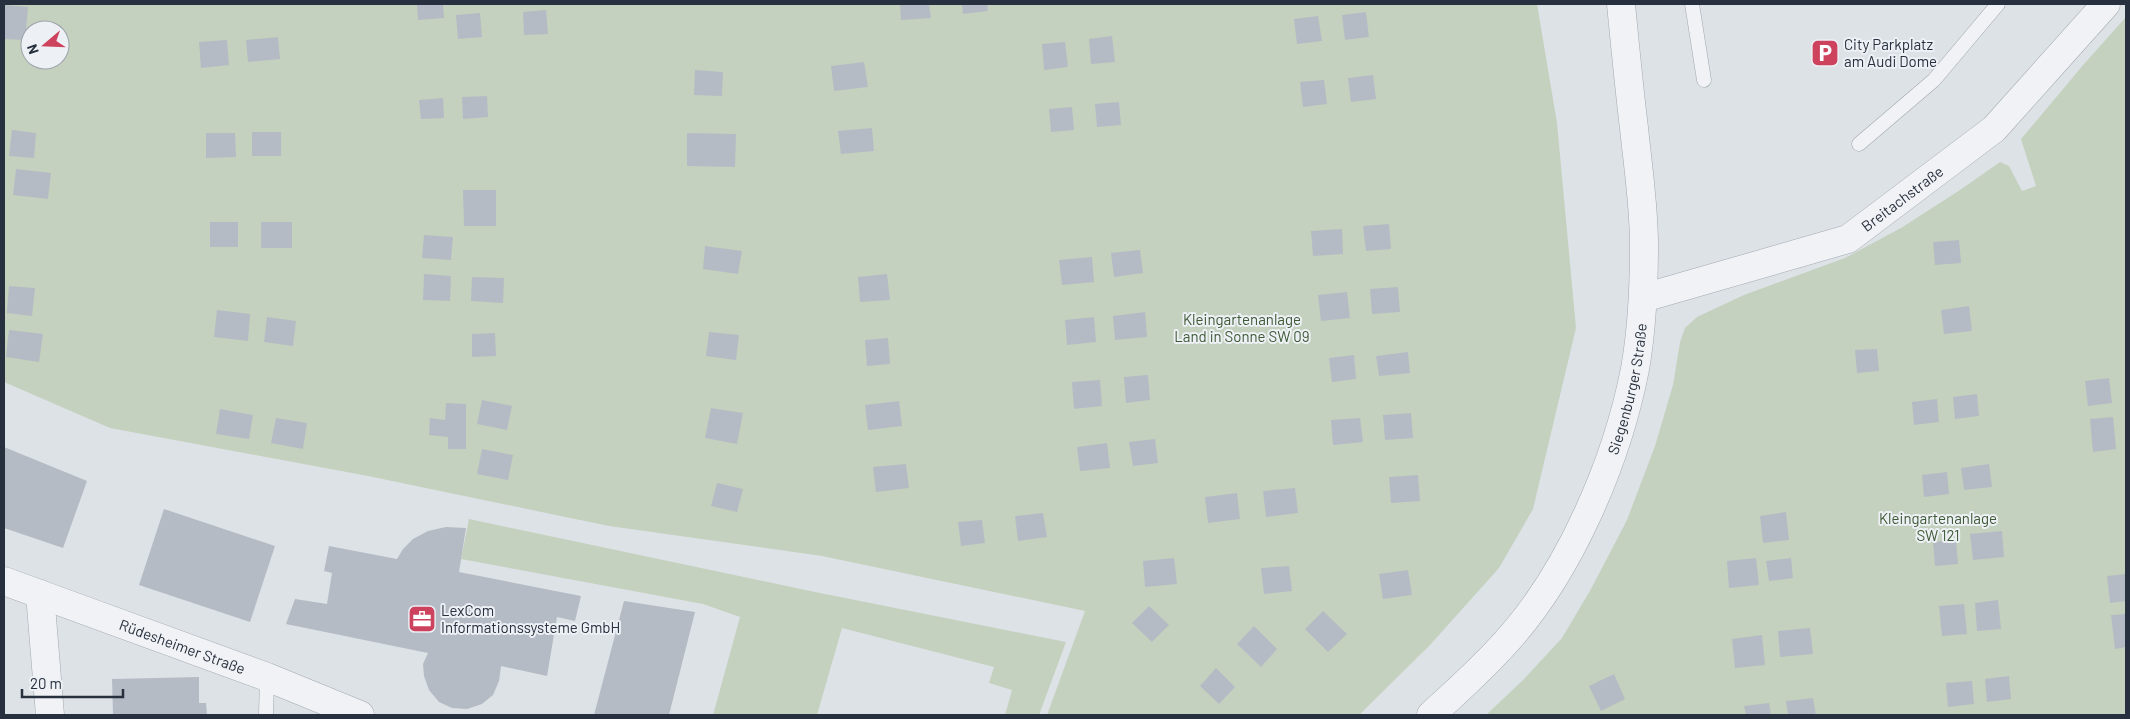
<svg xmlns="http://www.w3.org/2000/svg" width="2130" height="719" font-family="Barlow,sans-serif">
<style>
.green{fill:#c4d1be;fill-rule:evenodd}
.building{fill:#b5bbc4}
.lines{fill:none;stroke-linecap:round;stroke-linejoin:round}
.service-casing{stroke:#a3a9b1;stroke-width:15}
.minor-casing{stroke:#a3a9b1;stroke-width:29}
.service{stroke:#f0f2f5;stroke-width:14}
.minor{stroke:#f0f2f5;stroke-width:28}
.labels{text-anchor:middle;dominant-baseline:central;stroke-width:4;stroke-linejoin:round;paint-order:stroke}
.poi-label{font-size:15px;fill:#27303e;stroke:#edf0f5;text-anchor:start}
.street-label{font-size:15px;fill:#27303e;stroke:#edf0f5}
.park-label{font-size:15px;fill:#3d5934;stroke:#edf0f5}
</style>
<rect width="100%" height="100%" fill="#dde2e7"/>
<g class="green">
<path d="M4 4H1537L1557 123 1576 328 1533 509 1499 568 1430 645 1359 715H1047L1085 611 822 556 609 526 368 476 110 428 4 382ZM30 30H60V60H30Z"/>
<polygon points="2126,17 2126,715 1486,715 1523,680 1562,638 1591,589 1627,520 1655,446 1673,385 1680,342 1685,328 1697,317 1744,295 1845,258 1901,228 1960,190 2000,162 2009,166 2022,191 2036,186 2021,139 2084,64"/>
<polygon points="469,519 815,592 1066,642 1039,715 1005,715 1012,690 989,683 994,667 842,628 817,715 713,715 740,617 703,604 461,559"/>
</g>
<g class="building">
<polygon points="417,4 443,4 444,18 418,20"/>
<polygon points="900,4 929,4 931,18 901,20"/>
<polygon points="962,4 987,4 988,11 963,14"/>
<polygon points="4,5 28,7 25,40 4,39"/>
<polygon points="546,10 548,34 524,35 523,12"/>
<polygon points="1366,12 1369,37 1345,40 1342,15"/>
<polygon points="480,13 482,37 458,39 456,15"/>
<polygon points="1318,16 1322,41 1297,44 1294,19"/>
<polygon points="1112,36 1115,62 1091,64 1089,39"/>
<polygon points="278,37 280,59 248,62 246,40"/>
<polygon points="227,40 229,65 201,68 199,42"/>
<polygon points="1065,42 1068,67 1044,70 1042,44"/>
<polygon points="864,62 868,87 834,91 831,66"/>
<polygon points="695,70 723,72 722,96 694,95"/>
<polygon points="1373,75 1376,99 1351,102 1348,78"/>
<polygon points="1324,80 1327,104 1303,107 1300,82"/>
<polygon points="487,96 488,117 463,119 462,97"/>
<polygon points="443,98 444,118 421,119 419,100"/>
<polygon points="1119,102 1121,125 1097,127 1095,104"/>
<polygon points="1072,107 1074,130 1051,132 1049,109"/>
<polygon points="872,128 874,151 841,154 838,131"/>
<polygon points="12,130 36,133 34,158 9,156"/>
<rect x="252" y="132" width="29" height="24"/>
<polygon points="206,133 235,133 236,157 206,158"/>
<polygon points="687,133 736,134 735,167 687,166"/>
<polygon points="16,169 51,173 48,199 13,195"/>
<polygon points="463,190 496,190 496,226 464,226"/>
<rect x="210" y="222" width="28" height="25"/>
<rect x="261" y="222" width="31" height="26"/>
<polygon points="1389,224 1391,249 1366,251 1363,226"/>
<polygon points="1342,229 1343,254 1313,256 1311,231"/>
<polygon points="424,235 453,237 451,260 422,258"/>
<polygon points="1959,240 1961,263 1935,265 1933,242"/>
<polygon points="705,246 742,251 738,274 703,269"/>
<polygon points="1140,250 1143,273 1114,277 1111,253"/>
<polygon points="1092,257 1094,282 1062,285 1059,260"/>
<polygon points="424,274 451,276 450,301 423,300"/>
<polygon points="887,274 890,300 860,302 858,277"/>
<polygon points="472,277 504,278 503,303 471,301"/>
<polygon points="9,286 35,288 32,316 7,313"/>
<polygon points="1398,287 1400,312 1372,314 1370,289"/>
<polygon points="1347,292 1350,318 1321,321 1318,295"/>
<polygon points="1969,306 1972,331 1944,334 1941,310"/>
<polygon points="217,310 250,314 248,341 214,337"/>
<polygon points="1145,312 1147,337 1115,340 1113,316"/>
<polygon points="267,317 296,321 293,346 264,342"/>
<polygon points="1094,317 1096,342 1067,345 1065,320"/>
<polygon points="9,330 43,334 39,362 6,357"/>
<polygon points="709,332 739,335 736,360 706,356"/>
<polygon points="495,333 496,356 472,357 472,334"/>
<polygon points="888,338 890,364 867,366 865,340"/>
<polygon points="1877,349 1879,371 1857,373 1855,350"/>
<polygon points="1408,352 1410,373 1379,376 1376,356"/>
<polygon points="1354,355 1356,379 1332,382 1329,358"/>
<polygon points="1148,375 1150,400 1126,403 1124,377"/>
<polygon points="2109,378 2112,403 2088,406 2085,381"/>
<polygon points="1100,380 1102,406 1074,409 1072,382"/>
<polygon points="1977,394 1979,416 1955,419 1953,397"/>
<polygon points="1937,399 1939,422 1914,425 1912,402"/>
<polygon points="482,400 512,406 507,430 477,424"/>
<polygon points="899,401 902,426 868,430 865,405"/>
<polygon points="446,403 466,404 466,449 448,449 448,437 429,435 430,418 445,420"/>
<polygon points="711,408 743,413 737,444 705,438"/>
<polygon points="220,409 253,415 249,439 216,434"/>
<polygon points="1411,413 1413,438 1385,440 1383,415"/>
<polygon points="2113,417 2116,449 2093,452 2090,419"/>
<polygon points="276,418 307,423 303,449 271,443"/>
<polygon points="1360,418 1363,442 1333,445 1331,420"/>
<polygon points="1155,439 1158,463 1133,466 1129,442"/>
<polygon points="1107,443 1110,468 1080,471 1077,447"/>
<polygon points="4,447 87,481 63,548 4,528"/>
<polygon points="482,449 513,455 508,480 477,474"/>
<polygon points="906,464 909,488 876,492 873,467"/>
<polygon points="1989,464 1992,487 1964,490 1961,468"/>
<polygon points="1947,472 1949,494 1924,497 1922,475"/>
<polygon points="1418,475 1420,501 1391,503 1389,477"/>
<polygon points="717,483 743,489 737,512 711,506"/>
<polygon points="1295,488 1298,513 1266,517 1263,491"/>
<polygon points="1237,493 1240,519 1208,523 1205,497"/>
<polygon points="164,509 275,546 250,622 139,585"/>
<polygon points="1786,512 1789,540 1763,543 1760,516"/>
<polygon points="1043,513 1047,537 1018,541 1015,516"/>
<polygon points="982,520 985,543 961,546 958,522"/>
<polygon points="446,527 466,528 459,572 581,596 575,621 557,617 547,676 501,666 499,681 493,695 482,704 467,709 452,708 439,702 429,690 424,676 423,664 428,653 286,624 295,599 327,604 332,573 324,571 329,546 397,559 403,549 413,539 428,531"/>
<polygon points="2002,531 2004,557 1973,560 1970,534"/>
<polygon points="1956,540 1958,564 1935,566 1933,542"/>
<polygon points="1174,558 1177,584 1145,587 1143,561"/>
<polygon points="1756,558 1759,585 1729,588 1727,561"/>
<polygon points="1791,558 1793,578 1769,581 1766,561"/>
<polygon points="1289,566 1292,591 1264,594 1261,568"/>
<polygon points="1408,570 1412,595 1383,599 1379,574"/>
<polygon points="2126,574 2126,601 2110,603 2107,576"/>
<polygon points="1998,600 2001,629 1977,631 1975,603"/>
<polygon points="624,601 695,612 669,715 594,715"/>
<polygon points="1964,604 1967,634 1942,636 1939,606"/>
<polygon points="1149,606 1169,625 1152,642 1132,623"/>
<polygon points="1323,611 1347,634 1328,652 1305,629"/>
<polygon points="2126,614 2126,647 2115,649 2111,615"/>
<polygon points="1254,626 1277,649 1261,667 1237,644"/>
<polygon points="1810,628 1813,654 1780,657 1778,631"/>
<polygon points="1762,635 1765,665 1735,668 1732,639"/>
<polygon points="1216,668 1235,687 1219,704 1200,686"/>
<polygon points="1614,674 1625,699 1601,711 1589,686"/>
<polygon points="2009,676 2011,699 1987,702 1985,679"/>
<polygon points="199,677 199,703 206,703 207,715 113,715 112,679"/>
<polygon points="1972,681 1974,704 1948,707 1946,683"/>
<polygon points="1813,698 1816,715 1788,715 1786,701"/>
<polygon points="1769,703 1771,715 1746,715 1744,706"/>
</g>
<g class="lines">
<defs>
<g id="service">
<polyline points="1692,4 1704,80"/>
<polyline points="1859,144 1934,80 1998,4"/>
<polyline points="266,715 267,677"/>
</g>
<g id="minor">
<path id="s1" d="M1643 298 1848 239 1994 129 2106 4"/>
<path id="s2" d="M4 581 267 677 360 715"/>
<polyline points="40,594 50,715"/>
<path id="s3" d="M1431 715C1457 691 1483 668 1506 642 1570 572 1617 461 1635 369 1642 329 1644 285 1644 245 1644 206 1638 167 1634 128 1629 87 1625 45 1621 4"/>
</g>
</defs>
<use href="#service" class="service-casing"/>
<use href="#minor" class="minor-casing"/>
<use href="#service" class="service"/>
<use href="#minor" class="minor"/>
</g>
<defs>
<symbol id="parking-square" viewBox="-11 -11 22 22"><rect x="-9" y="-9" width="18" height="18" rx="4" fill="#cd425c" stroke="#edf0f5"/><path d="M-3.5-5.5H1a3.5 3.5 0 0 1 0 7H-1V5.5H-3.5ZM-1-3.4V-.6H.8a1.4 1.4 0 0 0 0-2.8Z" fill="#fff"/></symbol>
<symbol id="office-square" viewBox="-11 -11 22 22"><rect x="-9" y="-9" width="18" height="18" rx="4" fill="#cd425c" stroke="#edf0f5"/><path d="M-6-3h4V-5.5h4V-3h4V5H-6ZM-1-4.5V-3h2v-1.5ZM-6 0V1H6V0Z" fill="#fff"/></symbol>
</defs>
<g fill-rule="evenodd">
<use href="#parking-square" x="1809" y="37" width="32" height="32"/>
<use href="#office-square" x="406" y="603" width="32" height="32"/>
</g>
<g class="labels">
<g class="poi-label">
<text x="1844" y="44">City Parkplatz<tspan x="1844" dy="17">am Audi Dome</tspan></text>
<text x="441" y="610">LexCom<tspan x="441" dy="17">Informationssysteme GmbH</tspan></text>
</g>
<g class="street-label">
<text stroke="none"><textPath href="#s1" startOffset="281">Breitachstraße</textPath></text>
<text stroke="none"><textPath href="#s3" startOffset="389">Siegenburger Straße</textPath></text>
<text stroke="none"><textPath href="#s2" startOffset="190">Rüdesheimer Straße</textPath></text>
</g>
<g class="park-label">
<text x="1242" y="319">Kleingartenanlage<tspan x="1242" dy="17">Land in Sonne SW 09</tspan></text>
<text x="1938" y="518">Kleingartenanlage<tspan x="1938" dy="17">SW 121</tspan></text>
</g>
</g>
<rect width="2130" height="719" fill="none" stroke="#27303e" stroke-width="10"/>
<g transform="translate(45 45) rotate(251)"><circle r="24" fill="#edf0f5" stroke="#9ea3ac"/>
<path d="M0-4L9 19L0 12L-9 19Z" fill="#cd425c"/>
<text y="-8" font-size="14" font-weight="bold" text-anchor="middle" fill="#27303e">N</text>
</g>
<path d="M22 689v8h101v-8" fill="none" stroke="#27303e" stroke-width="2.5"/>
<text x="30" y="689" font-size="15" fill="#27303e" stroke="#edf0f5" stroke-width="4" paint-order="stroke">20 m</text>
</svg>
